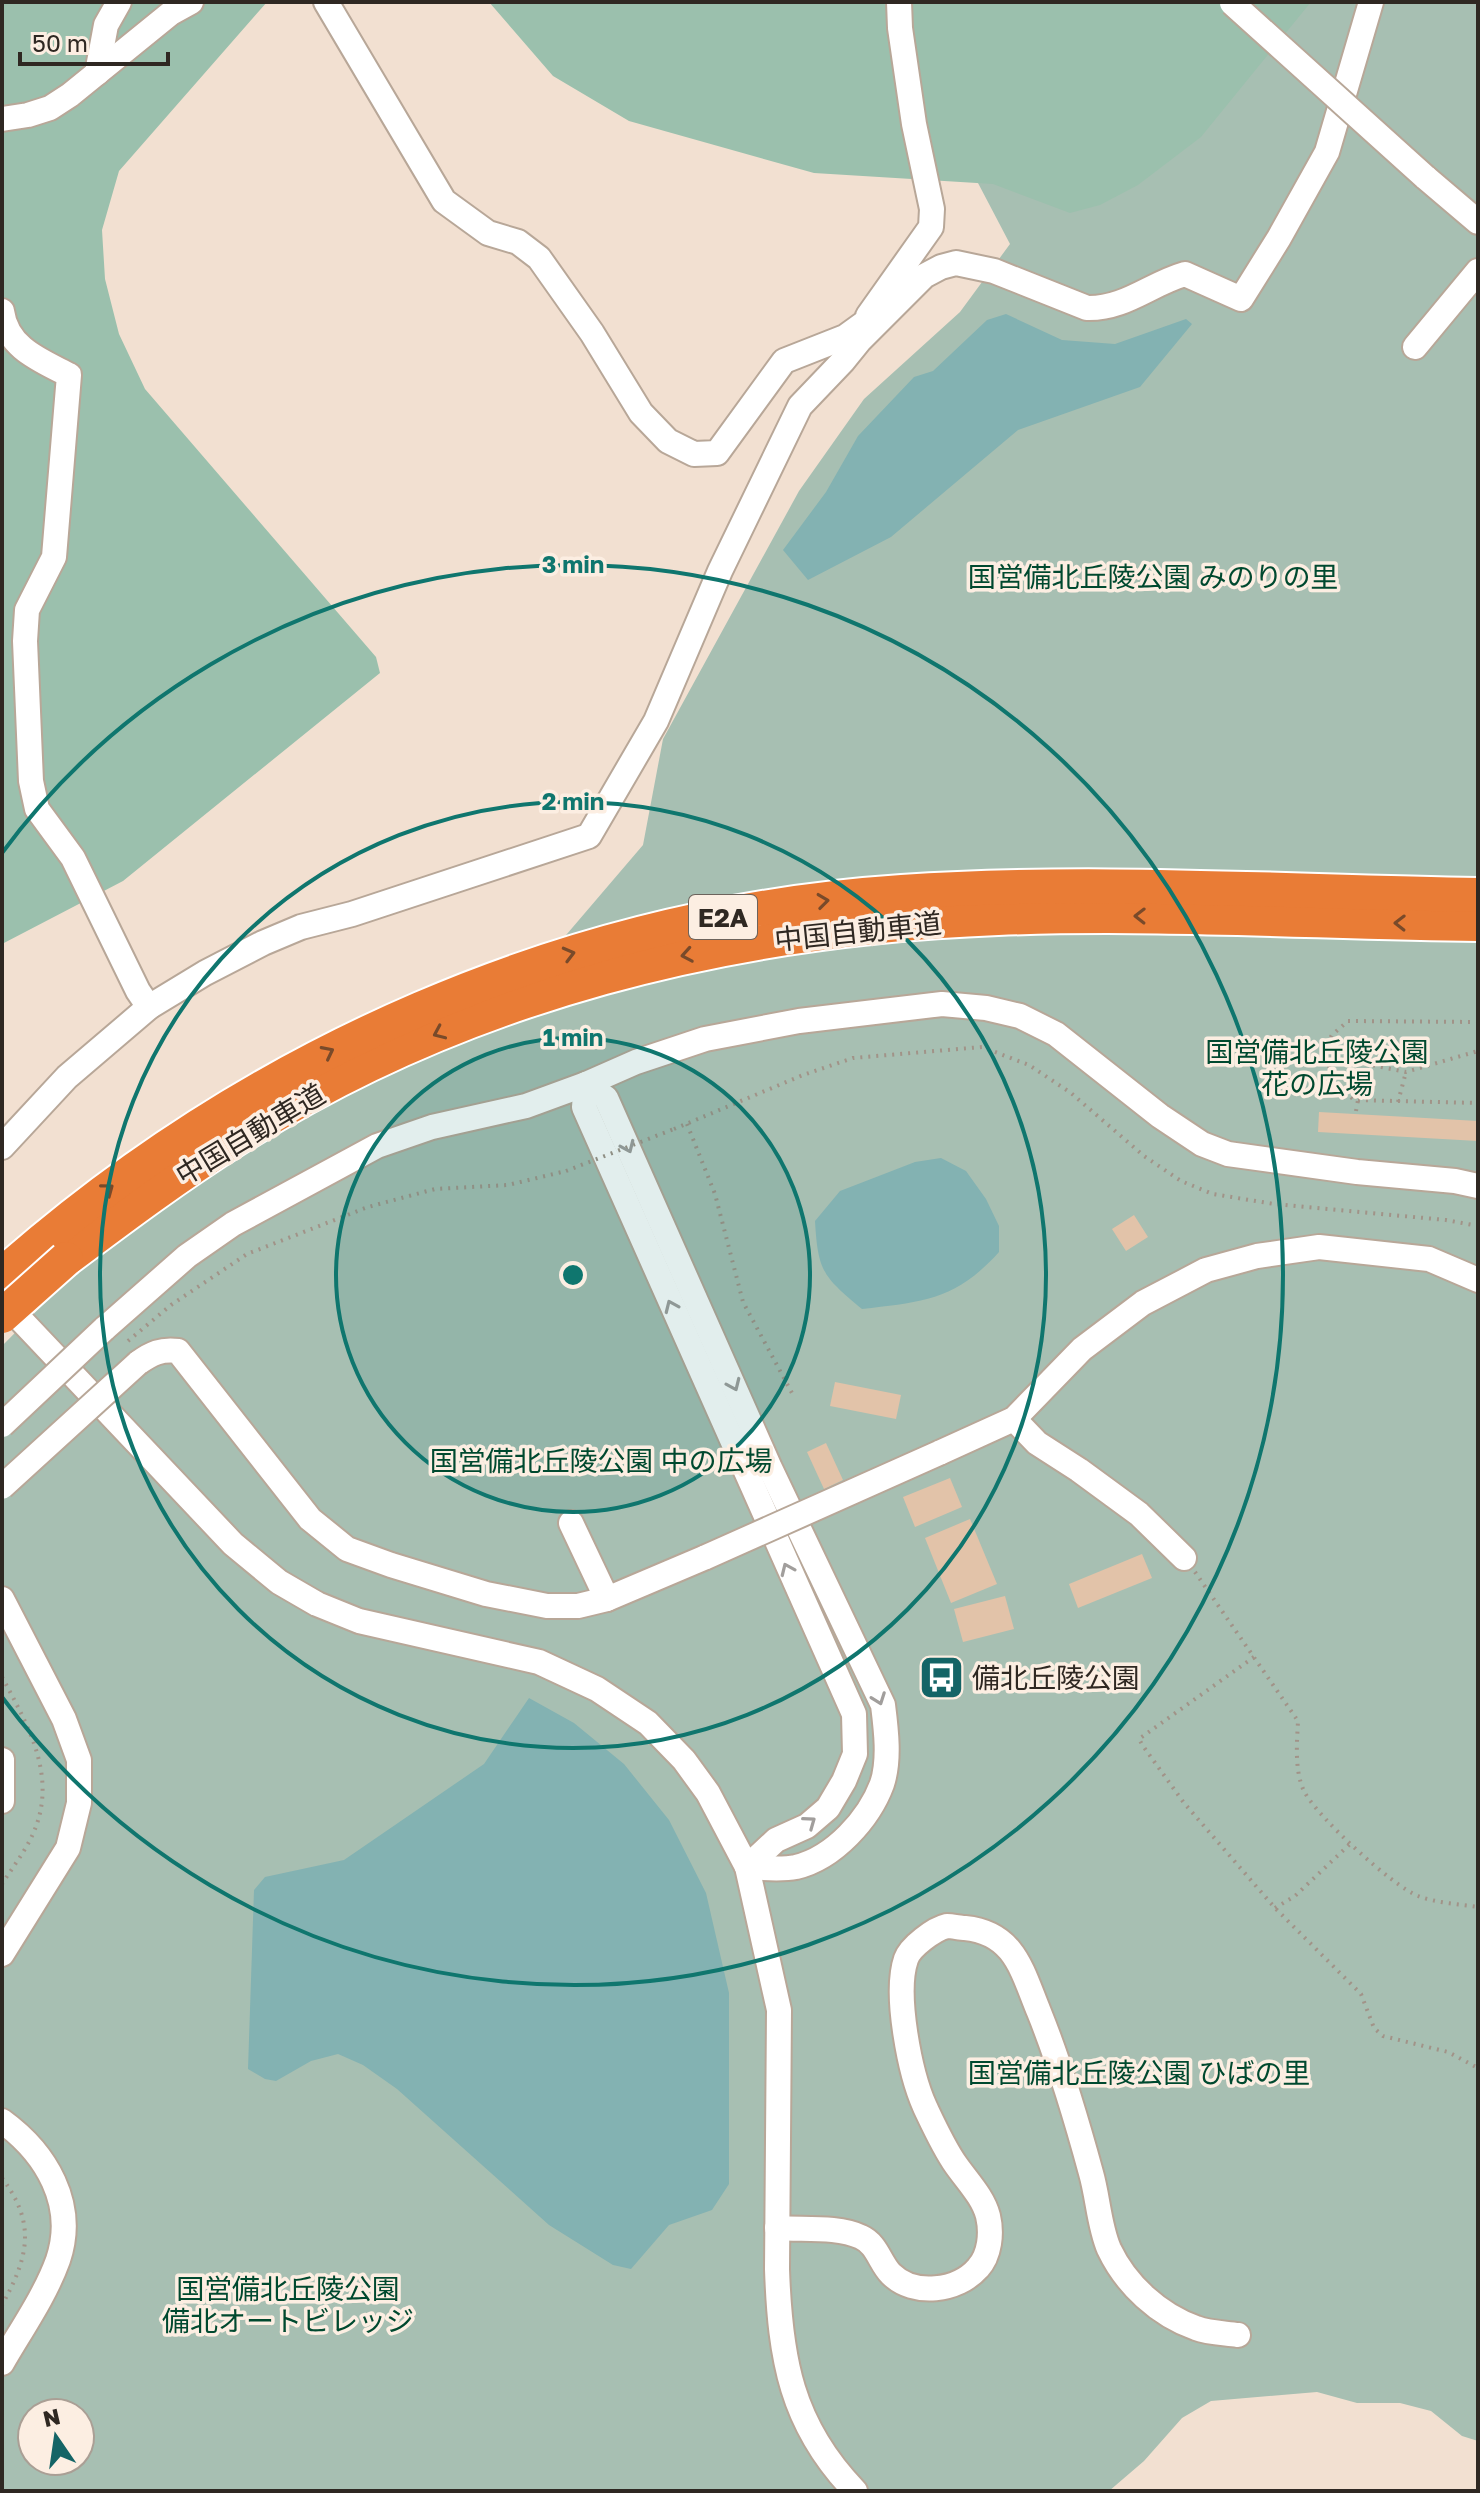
<svg xmlns="http://www.w3.org/2000/svg" width="1480" height="2493" font-family="'Golos Text','Noto Sans JP',sans-serif">
<style>
.green{fill:#a7bfb2;fill-rule:evenodd}
.forest{fill:#9bc0ad}
.water{fill:#83b2b2}
.building{fill:#e2c3a9}
.lines{fill:none;stroke-linecap:round;stroke-linejoin:round}
.minor-casing{stroke:#b8a798;stroke-width:28}
.highway-casing{stroke:#fff;stroke-width:38}
.path{stroke:#a19388;stroke-width:4;stroke-dasharray:2 6;stroke-linecap:butt}
.minor{stroke:#fff;stroke-width:24}
.highway{stroke:#e97c36;stroke-width:34}
.minor-bridge-casing{stroke:#b8a798;stroke-width:28;stroke-linecap:butt}
.highway-bridge-casing{stroke:#fff;stroke-width:38;stroke-linecap:butt}
.path-bridge{stroke:#a19388;stroke-width:4;stroke-dasharray:2 6;stroke-linecap:butt}
.minor-bridge{stroke:#fff;stroke-width:24}
.highway-bridge{stroke:#e97c36;stroke-width:34}
.oneway{stroke:#794a2a}
.oneway2{stroke:#a19e9c}
.ring{fill:none;stroke:#0f766e;stroke-width:4}
.labels{text-anchor:middle;dominant-baseline:central;stroke-width:7;stroke-linejoin:round;paint-order:stroke}
.shield{fill:#fceee2;stroke:#6c635c;stroke-width:2}
.shield-label{font-size:26px;font-weight:bold;fill:#2f2822}
.park-label{font-size:28px;fill:#00492f;stroke:#fceee2}
.street-label{font-size:28px;fill:#2f2822;stroke:#fceee2}
.poi-label{font-size:28px;fill:#2f2822;stroke:#fceee2;text-anchor:start}
.centre{fill:#0f766e;stroke:#fceee2;stroke-width:4}
.ring-label{font-size:24px;text-anchor:middle;font-weight:bold;fill:#0f766e;stroke:#fceee2;stroke-width:7;stroke-linejoin:round;paint-order:stroke}
</style>
<rect width="100%" height="100%" fill="#f2e0d1"/>
<path class="green" d="M921 2H1478V2441L1462 2436 1431 2411 1400 2403H1357L1317 2392 1211 2401 1182 2418 1144 2461 1109 2491H2V1346L75 1272 177 1195 342 1094 484 1031 643 845 663 739 799 491 864 399 960 312 1010 244 946 122ZM32 2413H80V2461H32Z"/>
<g class="forest">
<polygon points="2,2 267,2 119,171 102,230 105,279 119,334 145,389 376,657 380,673 123,881 2,944"/>
<polygon points="489,2 1311,2 1201,137 1138,185 1100,205 1070,213 993,184 814,173 629,121 553,76"/>
</g>
<g class="water">
<polygon points="1006,314 1062,340 1115,344 1186,319 1192,324 1140,387 1018,430 891,537 808,580 783,550 826,492 858,436 914,377 933,371 987,320"/>
<path d="M941 1158 966 1171 986 1199 999 1226V1252C956 1300 923 1302 862 1309 824 1277 818 1273 815 1221L840 1191 915 1162Z"/>
<polygon points="529,1698 574,1723 624,1764 669,1820 706,1893 729,1993 729,2184 712,2210 669,2225 631,2269 613,2265 549,2225 397,2089 363,2065 338,2054 311,2061 276,2081 265,2079 248,2069 254,1890 265,1877 344,1860 484,1764"/>
</g>
<g class="building">
<polygon points="1319,1112 1478,1121 1478,1141 1318,1132"/>
<polygon points="1134,1215 1148,1237 1126,1251 1112,1229"/>
<polygon points="835,1382 901,1395 896,1419 830,1406"/>
<polygon points="826,1443 843,1480 824,1489 807,1452"/>
<polygon points="950,1478 962,1507 915,1527 903,1497"/>
<polygon points="970,1519 997,1584 951,1603 925,1538"/>
<polygon points="1142,1554 1152,1578 1078,1608 1069,1584"/>
<polygon points="1005,1596 1014,1629 963,1642 954,1609"/>
</g>
<g class="lines">
<defs>
<g id="minor">
<polyline points="326,2 444,201 488,233 518,242 539,258 592,333 641,413 668,441 694,454 717,453 784,361 845,337 863,324 862,329"/>
<polyline points="97,73 106,25 119,2"/>
<polyline points="2,119 28,115 50,108 70,95 171,13 191,2"/>
<polyline points="1425,177 1478,222"/>
<path d="M2 311C7 348 40 360 69 375L54 557 27 610 25 641 31 781 37 809 73 858 138 991 149 1007"/>
<polyline points="868,316 931,227 932,209 914,124 900,28 899,2"/>
<polyline points="1415,347 1478,271"/>
<path d="M586 1084 606 1098 770 1468 883 1705C886 1729 890 1760 882 1784 869 1819 834 1858 796 1867 780 1870 763 1868 747 1867"/>
<polyline points="586,1084 584,1107 854,1714 855,1754 844,1781 828,1808 807,1826 776,1840 747,1867"/>
<path d="M2 1147 67 1077 149 1007 205 973 263 943 301 927 352 914 589 836 656 721 720 571 800 406 843 361 860 340 924 276 941 267 956 263 994 271 1087 308C1125 309 1150 284 1185 274L1241 299 1279 238 1327 152 1371 2"/>
<path d="M2 1300 233 1544 279 1582 317 1604 359 1621 539 1662 597 1689 648 1723 684 1760 708 1793 747 1867 779 2010 777 2269C780 2358 791 2425 855 2491"/>
<polyline points="104,1329 187,1256 233,1224 377,1146 432,1127 526,1106 586,1084 636,1062 705,1039 799,1021 942,1004 986,1008 1020,1016 1056,1034 1160,1116 1202,1144 1228,1154 1357,1172 1455,1181 1478,1186"/>
<path d="M138 1363C152 1353 161 1349 178 1351L310 1519 347 1549 391 1565 486 1594 547 1606H578L607 1599 706 1557"/>
<polyline points="1014,1419 1037,1443 1079,1470 1139,1514 1184,1558"/>
<polyline points="939,1453 1014,1419 1082,1349 1143,1303 1206,1270 1257,1256 1319,1247 1429,1259 1478,1280"/>
<polyline points="571,1523 607,1599"/>
<polyline points="2,1599 64,1719 79,1760 79,1803 68,1848 2,1954"/>
<polyline points="2,1760 2,1801"/>
<path d="M2 2121C46 2153 77 2204 58 2260 45 2296 21 2330 2 2363"/>
<path d="M777 2228C803 2230 838 2226 861 2237 877 2244 880 2263 891 2274 914 2297 958 2291 978 2268 990 2255 992 2233 988 2216 983 2197 968 2182 956 2165 944 2148 934 2126 925 2107 910 2074 894 1994 906 1959 910 1947 934 1929 947 1926 953 1926 960 1928 965 1928 1015 1933 1022 1971 1039 2012 1060 2064 1076 2118 1091 2173 1098 2197 1099 2226 1109 2249 1126 2285 1159 2315 1196 2328 1209 2333 1224 2333 1238 2335"/>
</g>
<g id="highway">
<path d="M66 1259C122 1217 178 1175 237 1138 465 993 731 928 998 918 1158 912 1318 922 1478 924"/>
<path d="M2 1275C251 1054 569 914 902 892 1094 879 1286 892 1478 895"/>
</g>
</defs>
<use href="#minor" class="minor-casing"/>
<use href="#highway" class="highway-casing"/>
<g class="path">
<polyline points="1478,1022 1348,1021 1332,1035 1326,1045 1326,1056 1334,1082 1354,1100 1478,1103"/>
<polyline points="1478,1023 1478,1047"/>
<polyline points="1326,1056 1406,1072 1478,1051"/>
<polyline points="1398,1102 1406,1072"/>
<polyline points="1356,1111 1358,1100"/>
<polyline points="687,1124 715,1194 743,1302 793,1395"/>
<polyline points="674,1129 803,1075 853,1058 982,1047 1029,1065 1071,1093 1144,1156 1181,1181 1213,1194 1274,1204 1446,1220 1478,1226"/>
<polyline points="128,1341 171,1305 247,1254 368,1207 435,1189 508,1185 566,1171"/>
<path d="M1195 1572 1298 1721C1297 1743 1294 1772 1305 1793 1319 1818 1391 1885 1418 1896 1436 1903 1459 1904 1478 1907"/>
<polyline points="1254,1657 1139,1739 1143,1746 1184,1803 1275,1908 1361,1994 1374,2028 1383,2036 1448,2052 1478,2068"/>
<path d="M2 1677C29 1727 59 1779 32 1836 24 1853 12 1868 2 1884"/>
<polyline points="1275,1908 1295,1896 1350,1844"/>
<path d="M2 2178C37 2224 28 2258 2 2305"/>
</g>
<use href="#minor" class="minor"/>
<use href="#highway" class="highway"/>
<defs>
<g id="minor-bridge">
<polyline points="1232,3 1425,177"/>
<polyline points="2,1425 104,1329"/>
<polyline points="2,1487 138,1363"/>
<polyline points="706,1557 939,1453"/>
</g>
<polyline id="highway-bridge" points="2,1316 66,1259"/>
</defs>
<use href="#minor-bridge" class="minor-bridge-casing"/>
<use href="#highway-bridge" class="highway-bridge-casing"/>
<polyline class="path-bridge" points="566,1171 674,1129"/>
<use href="#minor-bridge" class="minor-bridge"/>
<use href="#highway-bridge" class="highway-bridge"/>
</g>
<defs><path id="oneway-chevron" d="M-2-3.5L2.5 0L-2 3.5" fill="none" stroke-width="1.6" stroke-linecap="round" stroke-linejoin="round" transform="scale(2)"/></defs>
<g class="oneway">
<use href="#oneway-chevron" transform="translate(823 901) rotate(-7)"/>
<use href="#oneway-chevron" transform="translate(1140 916) rotate(-179)"/>
<use href="#oneway-chevron" transform="translate(1400 923) rotate(-179)"/>
<use href="#oneway-chevron" transform="translate(569 954) rotate(-15)"/>
<use href="#oneway-chevron" transform="translate(687 955) rotate(170)"/>
<use href="#oneway-chevron" transform="translate(439 1033) rotate(156)"/>
<use href="#oneway-chevron" transform="translate(328 1052) rotate(-27)"/>
<use href="#oneway-chevron" transform="translate(108 1189) rotate(-37)"/>
</g>
<g class="oneway2">
<use href="#oneway-chevron" transform="translate(628 1147) rotate(66)"/>
<use href="#oneway-chevron" transform="translate(671 1306) rotate(-114)"/>
<use href="#oneway-chevron" transform="translate(734 1385) rotate(66)"/>
<use href="#oneway-chevron" transform="translate(787 1569) rotate(-114)"/>
<use href="#oneway-chevron" transform="translate(879 1699) rotate(70)"/>
<use href="#oneway-chevron" transform="translate(810 1822) rotate(-36)"/>
</g>
<circle cx="573" cy="1275" r="237" fill="#0f766e" fill-opacity=".12"/>
<g class="ring">
<circle cx="573" cy="1275" r="237"/>
<circle cx="573" cy="1275" r="473"/>
<path d="M2 853A710 710 0 1 1 2 1697"/>
</g>
<defs>
<symbol id="bus-square" viewBox="-11 -11 22 22"><rect x="-9" y="-9" width="18" height="18" rx="4" fill="#146466" stroke="#fceee2"/><path d="M-5-6H5V4H4V6H2V4H-2V6H-4V4H-5ZM-3.5-4V0h7V-4ZM-3.5 1.2v1.5H-2V1.2ZM2 1.2v1.5H3.5V1.2Z" fill="#fff"/></symbol>
</defs>
<g fill-rule="evenodd">
<use href="#bus-square" x="916" y="1652" width="51" height="51"/>
</g>
<g class="labels">
<rect class="shield" x="689" y="895" width="68" height="44" rx="6"/>
<g class="shield-label">
<text x="723" y="917">E2A</text>
</g>
<g class="park-label">
<text x="1153" y="576">国営備北丘陵公園 みのりの里</text>
<text x="1317" y="1051">国営備北丘陵公園<tspan x="1317" dy="32">花の広場</tspan></text>
<text x="601" y="1460">国営備北丘陵公園 中の広場</text>
<text x="1139" y="2072">国営備北丘陵公園 ひばの里</text>
<text x="288" y="2288">国営備北丘陵公園<tspan x="288" dy="32">備北オートビレッジ</tspan></text>
</g>
<g class="street-label">
<text transform="translate(858 931) rotate(-6)">中国自動車道</text>
<text transform="translate(250 1134) rotate(-31)">中国自動車道</text>
</g>
<g class="poi-label">
<text x="972" y="1677">備北丘陵公園</text>
</g>
</g>
<circle cx="573" cy="1275" r="12" class="centre"/>
<g class="ring-label">
<text x="573" y="573">3 min</text>
<text x="573" y="810">2 min</text>
<text x="573" y="1046">1 min</text>
</g>
<rect width="1480" height="2493" fill="none" stroke="#2f2822" stroke-width="8"/>
<g transform="translate(56 2437) rotate(347)"><circle r="38" fill="#fceee2" stroke="#aa9f95" stroke-width="2"/>
<path d="M0-6L14 30L0 20L-14 30Z" fill="#146466"/>
<text y="-12" font-size="22" font-weight="bold" text-anchor="middle" fill="#2f2822">N</text>
</g>
<path d="M20 52v12h148v-12" fill="none" stroke="#2f2822" stroke-width="4"/>
<text x="32" y="52" font-size="24" fill="#2f2822" stroke="#fceee2" stroke-width="6" paint-order="stroke">50 m</text>
</svg>
